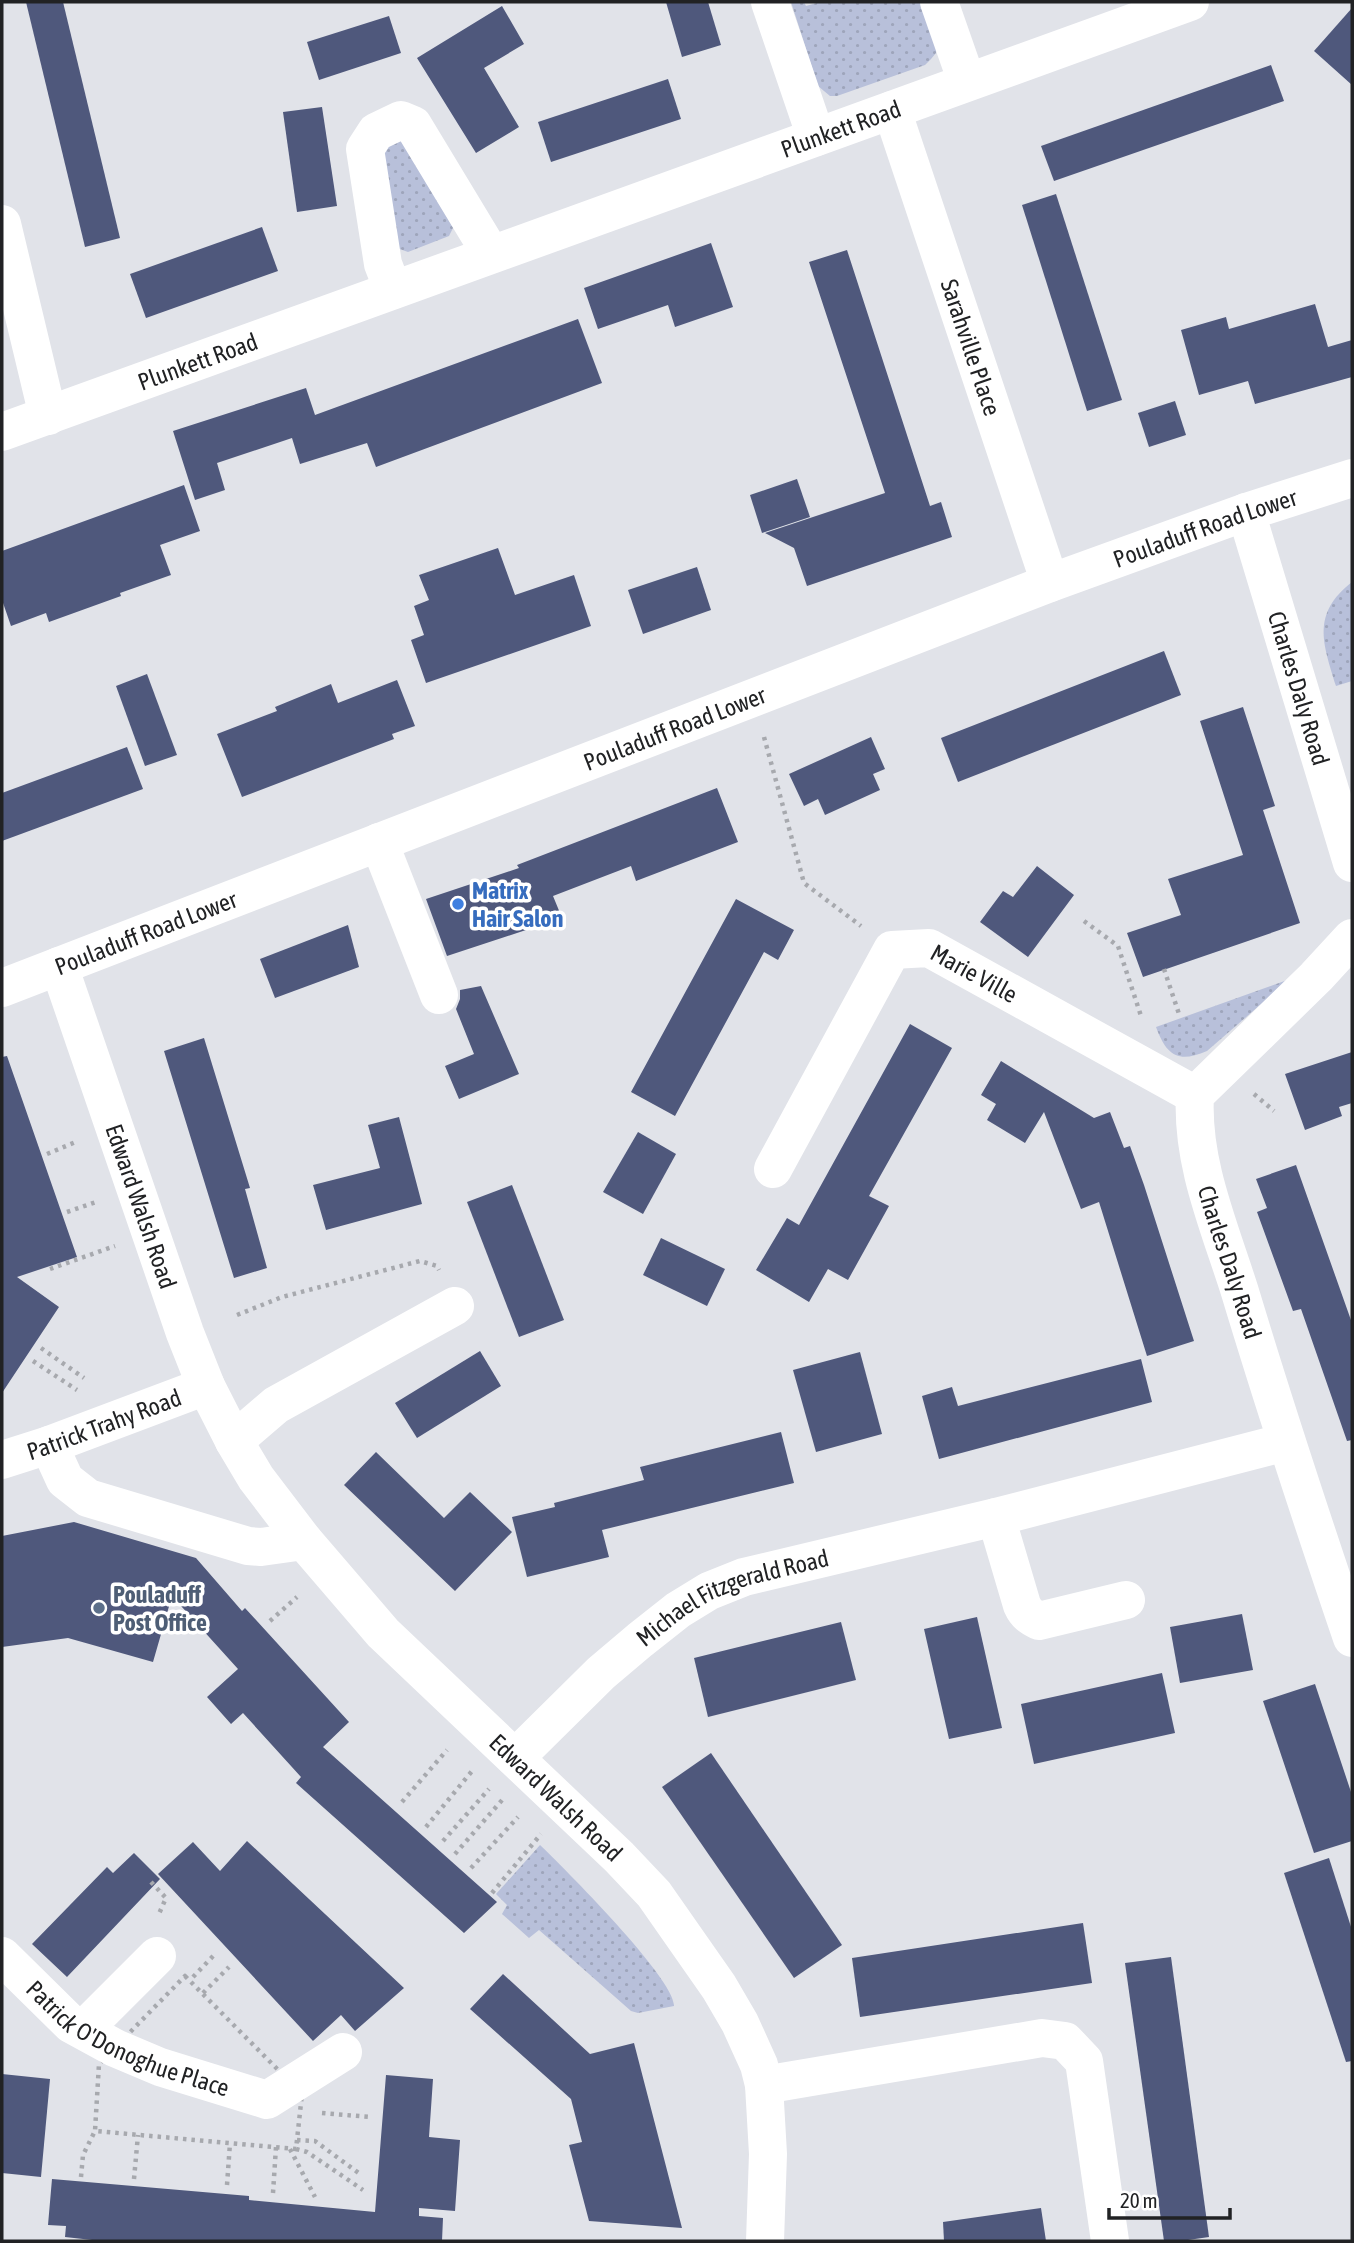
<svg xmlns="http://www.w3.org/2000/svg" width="1354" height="2243" font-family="'Asap Condensed',sans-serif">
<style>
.grass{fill:url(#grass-dots)}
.building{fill:#4f587c}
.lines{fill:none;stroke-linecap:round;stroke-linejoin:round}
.path{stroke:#a7a9ae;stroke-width:4.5;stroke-dasharray:3.5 5;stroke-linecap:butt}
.minor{stroke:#fff;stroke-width:38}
.shop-dot{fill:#3f7fe0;stroke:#fff;stroke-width:2.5}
.service-dot{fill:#5c6f8a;stroke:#fff;stroke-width:2.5}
.labels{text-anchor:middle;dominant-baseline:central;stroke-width:7;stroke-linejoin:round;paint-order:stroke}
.street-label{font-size:24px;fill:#212224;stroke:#fff}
.shop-label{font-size:24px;font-weight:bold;fill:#366cbe;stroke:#fff;text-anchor:start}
.service-label{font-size:24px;font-weight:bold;fill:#4e5e75;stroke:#fff;text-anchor:start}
</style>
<defs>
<pattern id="grass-dots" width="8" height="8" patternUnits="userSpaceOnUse" patternTransform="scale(1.75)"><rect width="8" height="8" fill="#b8c0da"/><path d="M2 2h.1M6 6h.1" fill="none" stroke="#9ea5bb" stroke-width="1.8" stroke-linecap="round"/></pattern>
</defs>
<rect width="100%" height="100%" fill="#e1e3e9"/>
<g class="grass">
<polygon points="791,2 804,2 806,6 820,2 924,2 938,43 936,53 931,59 925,65 837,96 830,96 818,86"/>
<polygon points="403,139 456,222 449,236 408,252 394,247 374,169 388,142"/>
<path d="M1352 582V681L1336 686C1323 643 1311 614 1352 582Z"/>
<path d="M1290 979 1207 1051C1179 1063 1167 1057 1156 1027Z"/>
<path d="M540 1845C563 1867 676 1980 674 2006L638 2013 631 2011 539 1930 529 1938 502 1914 507 1905 496 1894Z"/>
</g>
<g class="building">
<polygon points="26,2 63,2 120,238 85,247"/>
<polygon points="666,2 708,2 721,45 682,57"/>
<polygon points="502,6 524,44 484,68 519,127 476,153 417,58"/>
<polygon points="1352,8 1352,85 1314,51"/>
<polygon points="389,16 401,53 319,80 307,42"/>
<polygon points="1271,65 1284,101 1054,181 1041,146"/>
<polygon points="668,79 681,119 551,162 538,122"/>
<polygon points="322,107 337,206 297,212 283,112"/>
<polygon points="1056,194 1122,400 1087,411 1022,205"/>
<polygon points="262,227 278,271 146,318 130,274"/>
<polygon points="711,243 733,307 675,327 668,305 598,329 584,288"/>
<polygon points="847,250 930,506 941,502 952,537 807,586 794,548 765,533 885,493 809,262"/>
<polygon points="1315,304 1328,347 1352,340 1352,377 1255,404 1248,381 1199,395 1181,330 1226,317 1229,329"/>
<polygon points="578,319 602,383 376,467 367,443 300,464 292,438 217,463 225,490 195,500 173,431 306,388 315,415"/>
<polygon points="1175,401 1186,435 1149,447 1138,413"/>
<polygon points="797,479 810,517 762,533 750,495"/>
<polygon points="184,485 200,531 160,545 171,575 120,593 121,596 49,622 46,613 11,626 2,600 2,551"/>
<polygon points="498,548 515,595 574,575 591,626 426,683 411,640 424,635 414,606 429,600 419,575"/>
<polygon points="697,567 711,610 643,634 628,590"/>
<polygon points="1164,651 1181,695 958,782 941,738"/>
<polygon points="147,674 177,755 145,766 116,686"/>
<polygon points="397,680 415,726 392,734 394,739 242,797 217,734 277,711 275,707 331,684 338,703"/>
<polygon points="1243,707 1275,806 1263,810 1300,923 1143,977 1127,933 1181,915 1168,879 1243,855 1200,721"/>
<polygon points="871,737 885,769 873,774 880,790 825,815 818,799 804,806 789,774"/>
<polygon points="127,747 143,789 2,841 2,793"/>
<polygon points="717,788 738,842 636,881 631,866 553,896 560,913 531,924 532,928 447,956 426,899 519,868 517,865"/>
<polygon points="1037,866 1074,895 1028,957 980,922 1003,891 1013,897"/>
<polygon points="736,899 794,930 778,960 764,952 675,1116 631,1092"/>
<polygon points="348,925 359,967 275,998 260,959"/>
<polygon points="481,986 519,1074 459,1099 445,1066 474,1054 456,1009 460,999 460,990"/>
<polygon points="910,1024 952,1048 869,1196 889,1206 848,1280 828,1269 809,1302 756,1270 787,1218 799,1225"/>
<polygon points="204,1038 250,1188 245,1189 267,1268 234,1278 164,1051"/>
<polygon points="1352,1052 1352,1103 1339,1107 1342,1116 1305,1130 1285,1074"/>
<polygon points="7,1056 77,1257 17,1277 59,1307 2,1393 2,1057"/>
<polygon points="1001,1061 1094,1118 1110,1112 1124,1148 1130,1146 1144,1185 1194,1341 1147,1356 1099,1202 1081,1209 1044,1112 1025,1143 987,1120 996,1104 981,1095"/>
<polygon points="399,1117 422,1204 326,1230 313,1185 380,1168 368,1125"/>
<polygon points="638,1132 676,1154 643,1214 603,1192"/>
<polygon points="1296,1165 1352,1323 1352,1440 1347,1441 1301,1309 1293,1311 1257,1212 1267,1208 1256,1179"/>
<polygon points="512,1185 564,1320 519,1337 467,1202"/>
<polygon points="661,1238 725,1269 707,1306 643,1275"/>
<polygon points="480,1351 501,1386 417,1438 395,1403"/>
<polygon points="860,1352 882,1434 816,1452 793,1370"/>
<polygon points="1141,1359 1152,1402 939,1459 922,1396 952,1387 958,1406"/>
<polygon points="781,1432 794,1483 602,1530 609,1557 527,1577 512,1517 555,1507 554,1503 644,1480 640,1467"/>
<polygon points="376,1452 444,1518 470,1492 512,1532 455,1591 344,1485"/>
<polygon points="74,1522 196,1558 242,1611 245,1608 349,1722 323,1747 497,1902 464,1933 296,1783 301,1777 243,1713 231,1724 207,1697 238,1669 172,1596 153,1662 68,1638 2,1647 2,1536"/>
<polygon points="1242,1614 1253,1670 1180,1683 1170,1627"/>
<polygon points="977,1617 1002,1728 949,1739 924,1629"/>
<polygon points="841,1622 856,1680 708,1717 694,1658"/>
<polygon points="1162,1673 1175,1733 1034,1764 1021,1704"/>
<polygon points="1315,1684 1352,1795 1352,1841 1314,1853 1263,1701"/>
<polygon points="711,1753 842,1945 794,1978 662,1787"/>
<polygon points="247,1841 404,1988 355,2031 341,2015 313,2041 158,1874 193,1842 220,1871"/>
<polygon points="134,1853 160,1879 67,1977 32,1944 107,1867 113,1873"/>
<polygon points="1329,1858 1352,1930 1352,2061 1346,2062 1284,1873"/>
<polygon points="1083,1923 1092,1983 860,2017 852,1958"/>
<polygon points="1171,1957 1209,2237 1181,2241 1164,2241 1125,1963"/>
<polygon points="503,1974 590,2054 634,2043 682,2228 589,2221 569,2145 582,2142 571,2099 470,2009"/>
<polygon points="2,2074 50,2079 41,2177 2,2173"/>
<polygon points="386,2075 433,2079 429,2137 460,2140 455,2211 419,2208 419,2216 443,2218 442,2241 101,2241 65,2237 66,2226 48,2225 52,2179 249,2196 249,2200 375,2212"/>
<polygon points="1041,2208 1046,2241 944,2241 943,2222"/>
</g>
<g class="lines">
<g class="path">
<polyline points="764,737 804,883 861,926"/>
<polyline points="1084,921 1118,946 1142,1019"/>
<polyline points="1164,969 1179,1014"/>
<polyline points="1254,1094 1274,1111"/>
<polyline points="47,1154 78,1141"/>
<polyline points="67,1212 99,1201"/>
<polyline points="50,1269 115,1246"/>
<polyline points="237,1315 282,1297 420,1261 437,1266 439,1270"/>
<polyline points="41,1348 84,1378"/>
<polyline points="33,1361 77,1390"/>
<polyline points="270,1621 297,1597"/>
<polyline points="402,1802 447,1750"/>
<polyline points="426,1827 472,1771"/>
<polyline points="443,1841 489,1789"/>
<polyline points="455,1854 503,1799"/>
<polyline points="471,1868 518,1817"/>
<polyline points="151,1882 166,1898 158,1916"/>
<polyline points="492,1893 541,1834"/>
<polygon points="185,1976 302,2094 296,2149 95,2131 99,2064"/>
<polyline points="193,1977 216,1953"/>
<polyline points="203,1993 229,1967"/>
<polyline points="322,2113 370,2117"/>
<polyline points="297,2140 315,2141 360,2174"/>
<polyline points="290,2149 315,2197"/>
<polyline points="296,2149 307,2152 363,2190"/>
<polyline points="81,2177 83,2155 95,2131"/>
<polyline points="134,2179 138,2135"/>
<polyline points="227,2185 230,2143"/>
<polyline points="273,2193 276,2147"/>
</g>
<g class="minor">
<polyline points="770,2 816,137"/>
<polyline points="939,2 967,82"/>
<path id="s1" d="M892 110 1050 583"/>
<polyline points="2,224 48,416"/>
<polyline points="393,290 383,264 365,149 376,132 401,120 413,125 491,254"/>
<path id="s2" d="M2 432 1190 2"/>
<path id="s3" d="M1246 512 1352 863"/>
<polyline points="379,842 439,995"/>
<path id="s4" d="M1352 938 1316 977 1195 1095C1191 1163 1220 1228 1240 1292 1275 1408 1313 1523 1352 1638"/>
<path id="s5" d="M59 966 185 1333 206 1386 234 1441 256 1478 304 1541 383 1633 619 1857 654 1894 719 1987 740 2023 759 2065 764 2085 768 2154 765 2241"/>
<path id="s6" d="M2 988 1050 583 1246 512 1352 478"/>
<path id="s7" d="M773 1169 892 950 929 948 1195 1095"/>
<polyline points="234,1441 276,1405 455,1306"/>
<polyline points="49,1445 65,1480 88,1498 248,1546 261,1547 304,1541"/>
<path id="s8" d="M2 1460 49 1445 206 1386"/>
<path d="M996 1517 1022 1605C1026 1614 1031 1617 1039 1621L1126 1600"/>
<path id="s9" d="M515 1758 601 1673 640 1640 678 1610 709 1591 744 1577 996 1517 1286 1442"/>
<path id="s10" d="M2 1956 71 2024 115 2048 160 2067 267 2100 343 2052"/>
<polyline points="83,2030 157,1956"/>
<polyline points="764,2085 1042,2038 1065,2041 1084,2061 1110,2241"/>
</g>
</g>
<circle class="shop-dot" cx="458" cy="904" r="7"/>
<circle class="service-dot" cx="99" cy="1608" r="7"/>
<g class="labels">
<g class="street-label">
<text stroke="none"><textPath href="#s2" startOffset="892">Plunkett Road</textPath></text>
<text stroke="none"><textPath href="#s1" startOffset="250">Sarahville Place</textPath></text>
<text stroke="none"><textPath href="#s2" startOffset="208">Plunkett Road</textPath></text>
<text stroke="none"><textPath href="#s6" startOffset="1288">Pouladuff Road Lower</textPath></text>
<text stroke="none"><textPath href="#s3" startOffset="184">Charles Daly Road</textPath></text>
<text stroke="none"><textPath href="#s6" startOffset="721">Pouladuff Road Lower</textPath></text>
<text stroke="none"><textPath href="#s6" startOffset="154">Pouladuff Road Lower</textPath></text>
<text stroke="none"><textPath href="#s7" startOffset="338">Marie Ville</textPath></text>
<text stroke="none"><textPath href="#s5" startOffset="254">Edward Walsh Road</textPath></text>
<text stroke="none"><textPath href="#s4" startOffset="394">Charles Daly Road</textPath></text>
<text stroke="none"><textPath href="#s8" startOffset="108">Patrick Trahy Road</textPath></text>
<text stroke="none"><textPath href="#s9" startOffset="276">Michael Fitzgerald Road</textPath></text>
<text stroke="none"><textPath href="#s5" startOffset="989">Edward Walsh Road</textPath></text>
<text stroke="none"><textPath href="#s10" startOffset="154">Patrick O'Donoghue Place</textPath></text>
</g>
<g class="shop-label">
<text x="472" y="890">Matrix<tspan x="472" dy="28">Hair Salon</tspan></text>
</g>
<g class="service-label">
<text x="113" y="1594">Pouladuff<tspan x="113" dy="28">Post Office</tspan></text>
</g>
</g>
<rect width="1354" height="2243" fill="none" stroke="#212224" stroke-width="7"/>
<path d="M1109 2208v10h121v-10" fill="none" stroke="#212224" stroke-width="3.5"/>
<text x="1120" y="2208" font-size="21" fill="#212224" stroke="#ffffff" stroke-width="5" paint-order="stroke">20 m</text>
</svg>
